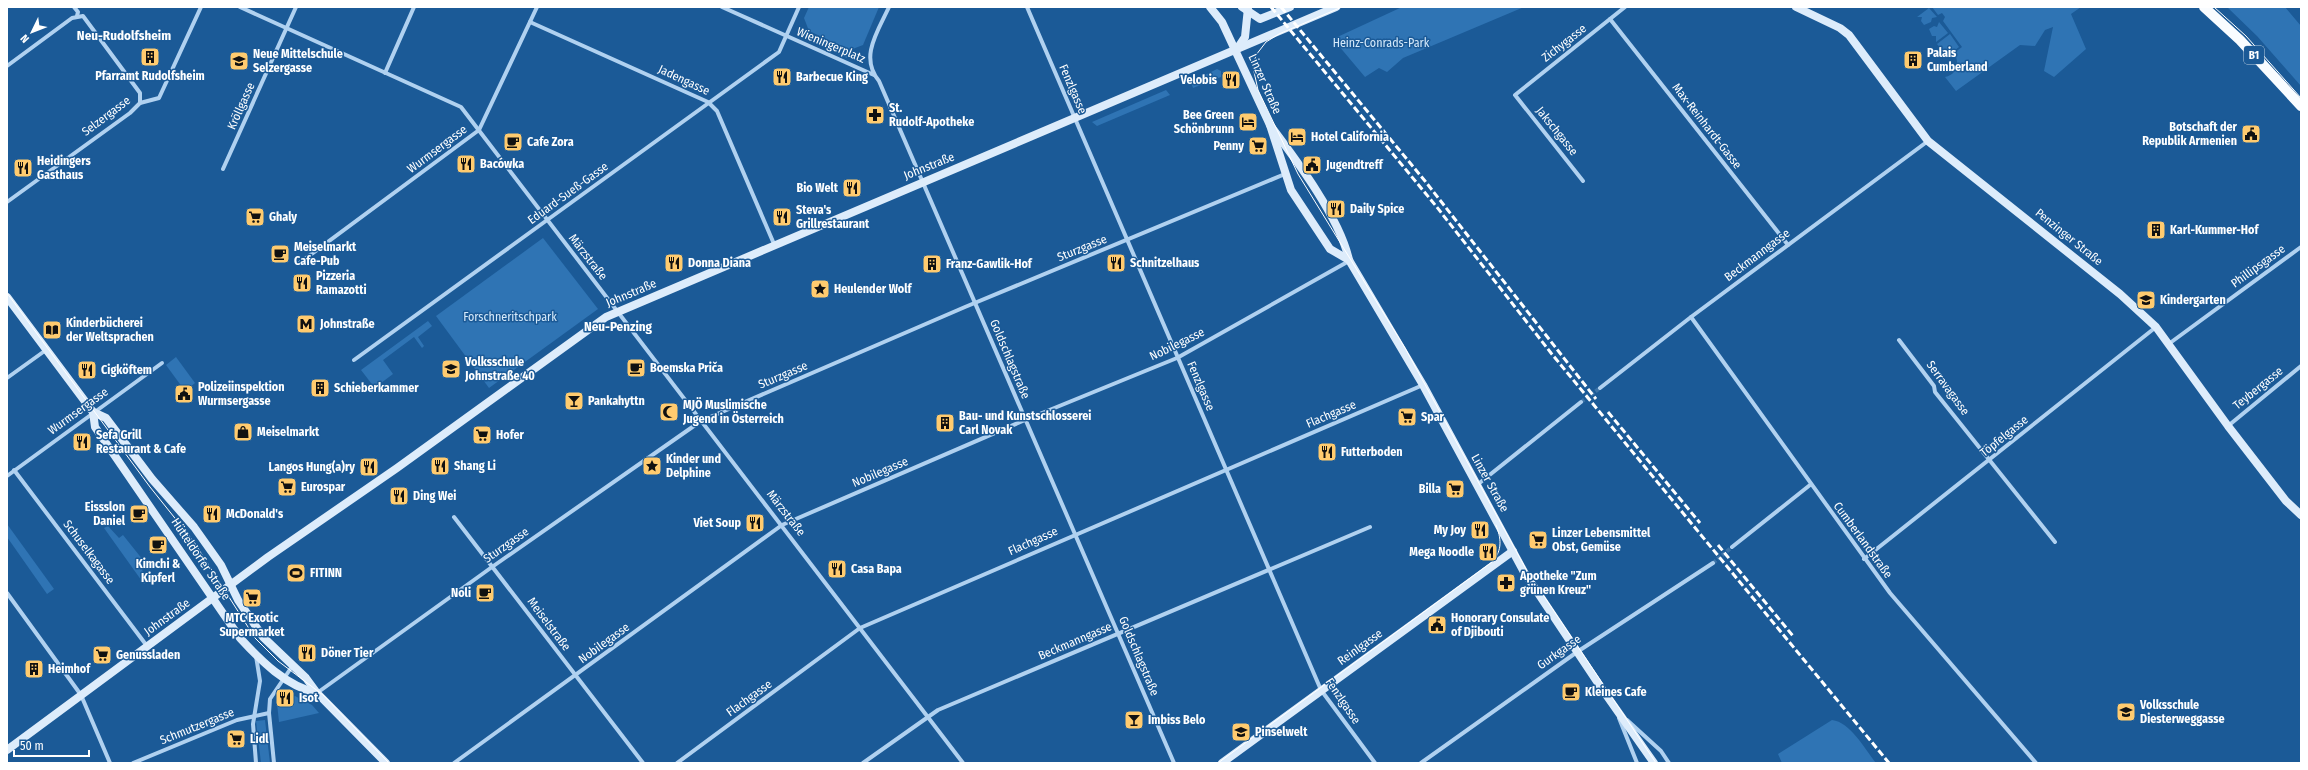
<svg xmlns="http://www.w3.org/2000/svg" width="2308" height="770" font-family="'Fira Sans Condensed',sans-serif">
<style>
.green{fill:#2f74b4}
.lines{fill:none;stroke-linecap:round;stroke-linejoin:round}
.street-tunnel{stroke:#3d73a7;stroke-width:4;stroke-dasharray:4 2;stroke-linecap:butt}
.street{stroke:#b0d1f0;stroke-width:4}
.secondary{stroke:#ddecfb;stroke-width:8}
.primary{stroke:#f9fcff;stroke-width:10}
.tram{stroke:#fff;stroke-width:1}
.rail{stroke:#fff;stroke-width:3;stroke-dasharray:7 3;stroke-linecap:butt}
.labels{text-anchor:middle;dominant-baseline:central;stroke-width:3;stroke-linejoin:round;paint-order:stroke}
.shield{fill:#1b5a97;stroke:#bbcee0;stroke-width:1}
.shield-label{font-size:11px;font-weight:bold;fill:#fff}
.park-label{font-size:12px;fill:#d6eafb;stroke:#1b5a97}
.street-label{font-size:12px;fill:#fff;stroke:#1b5a97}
.poi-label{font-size:12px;font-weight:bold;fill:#fff;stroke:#1b5a97;text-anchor:start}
.neighbourhood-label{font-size:13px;font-weight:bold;fill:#fff;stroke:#1b5a97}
</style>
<rect width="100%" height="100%" fill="#1b5a97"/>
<g class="green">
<polygon points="809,7 879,7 863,45 850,50 809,31 804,18"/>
<polygon points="1402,7 1524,7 1403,58 1387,72 1379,68 1365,77 1333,39"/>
<path d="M1932 7H2081L2071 14 2086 49 2054 77 2044 71 2053 27 2045 30 2035 46 2020 45 1956 91 1945 77C1957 75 1960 62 1954 53L1962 47 1943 21 1945 17 1942 13 1938 15Z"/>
<polygon points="2227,7 2285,7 2301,26 2301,86 2257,36"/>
<polygon points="1929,8 1937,17 1932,18 1931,22 1924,25 1921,21 1922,17 1917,17"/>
<polygon points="1939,22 1948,33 1936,42 1936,36 1932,36 1929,29 1934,26 1937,27"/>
<polygon points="1950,34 1959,47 1947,56 1944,53 1946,49 1941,49 1937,44"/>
<polygon points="807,36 848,54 847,58 805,39"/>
<polygon points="1217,69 1221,71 1221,77 1193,88 1191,82"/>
<polygon points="1166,90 1170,95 1097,126 1092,122"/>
<polygon points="543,238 598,309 489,388 436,316"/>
<polygon points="428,321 432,326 418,337 424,346 422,348 414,337 383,360 393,374 377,386 380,390 378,392 361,370"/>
<polygon points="176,357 195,383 185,391 166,365"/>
<polygon points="7,524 54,589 47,594 7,537"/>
<polygon points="108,526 119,538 123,535 147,565 142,570 149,580 144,584 104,528"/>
<polygon points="295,696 312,705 319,713 279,722 277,703"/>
<polygon points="265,720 270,763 261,763 256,721"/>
<path d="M1832 720C1850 722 1865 749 1876 763H1782L1778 754Z"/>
</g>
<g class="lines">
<g class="street-tunnel">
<polyline points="1581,402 1600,388"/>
<polyline points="1713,563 1732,547"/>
</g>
<g class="street">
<polyline points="74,7 78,12 77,16"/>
<polyline points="240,7 461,107 963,763"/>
<polyline points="722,7 874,75"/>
<path d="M889 7C878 31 859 57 879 81L1174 763"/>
<polyline points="1027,7 1321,690 1375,763"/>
<polyline points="1610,19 1788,245"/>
<polyline points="530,22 708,102 717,111 774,244"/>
<polyline points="7,66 72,18 83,16 140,93 140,103"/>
<polyline points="385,73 414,7"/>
<polyline points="223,169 296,7"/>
<polyline points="1583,181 1515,95 1625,7"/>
<polyline points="7,202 130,113 140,103 159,98 201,7"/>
<polyline points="298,264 479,130 537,7"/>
<polyline points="1691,317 1890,593 2036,763"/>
<polyline points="1899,340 1934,386 1935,392 2055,542"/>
<polyline points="2170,343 2301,247"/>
<polyline points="354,360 779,52 799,7"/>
<polyline points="7,378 46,350"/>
<polyline points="1600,388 1691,317 1928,141"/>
<polyline points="2228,426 2301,366"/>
<polyline points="14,470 147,646"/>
<polyline points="7,476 162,363"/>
<polyline points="1477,485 1581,402"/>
<polyline points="454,517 643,763"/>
<polyline points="1732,547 1810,485"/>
<polyline points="1864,559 2156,327"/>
<polyline points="7,593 81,695 110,763"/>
<polyline points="256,656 260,681 253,724 256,763"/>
<polyline points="317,693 492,567 701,421 965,307 1285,174"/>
<polyline points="1619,718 1637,763"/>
<polyline points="1627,720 1661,751 1669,763"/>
<polyline points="133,763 237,720 269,713"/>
<polyline points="274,763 269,713 270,699 293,665"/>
<polyline points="454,763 782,525 1025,420 1177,358 1349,261"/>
<polyline points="677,763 860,628 1423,385"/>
<polyline points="863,763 938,710 1370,527"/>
<polyline points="1421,763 1577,652 1713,563"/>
</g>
<g class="secondary">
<polyline points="1210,7 1222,22 1270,125 1291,190 1330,249 1349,260"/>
<polyline points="1242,7 1260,19 1290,7"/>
<polyline points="1796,7 1840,28 1849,35 1928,141 2120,294 2156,327 2228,426 2286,501 2301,515"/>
<polyline points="1237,49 1245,37 1248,8"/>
<path d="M1270 125C1297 161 1340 218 1349 260L1423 385 1524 572 1602 689 1654 763"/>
<polyline points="7,297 93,412 106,418 152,479 194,527 221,565 238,600 263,637 306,678 317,693 386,763"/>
<path d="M93 412 95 427 240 638C261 661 286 686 317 693"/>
<polyline points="7,750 268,557 397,468 606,317 1336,7"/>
<polyline points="1222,763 1513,551"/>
</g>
<polyline class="primary" points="2204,7 2240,40 2301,106"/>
<g class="tram">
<polyline points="1342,7 1279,34 1266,42 1256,55 1253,67 1258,90 1298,174 1405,348 1527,571 1656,763"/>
<polyline points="2214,7 2246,36 2301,98"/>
<polyline points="7,293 150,487 194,542 255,638 278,661 323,695 389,763"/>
<path d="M1218 763 1492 562C1503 550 1501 538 1496 525"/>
</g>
<g class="rail">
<polyline points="1271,7 1436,206 1551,353 1889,763"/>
<polyline points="1281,7 1425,181 1596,399"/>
<polyline points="1608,412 1700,523"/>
<polyline points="1718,545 1793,636"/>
</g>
</g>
<defs>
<symbol id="building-square" viewBox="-11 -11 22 22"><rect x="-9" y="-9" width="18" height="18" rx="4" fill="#ffcb6f" stroke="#1b5a97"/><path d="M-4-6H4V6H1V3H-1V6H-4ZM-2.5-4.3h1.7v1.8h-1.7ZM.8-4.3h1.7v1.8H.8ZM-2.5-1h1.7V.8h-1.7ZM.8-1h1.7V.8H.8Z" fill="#111"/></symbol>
<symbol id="school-square" viewBox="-11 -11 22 22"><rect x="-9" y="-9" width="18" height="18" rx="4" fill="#ffcb6f" stroke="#1b5a97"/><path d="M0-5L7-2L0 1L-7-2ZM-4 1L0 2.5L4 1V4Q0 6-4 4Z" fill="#111"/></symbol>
<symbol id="restaurant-square" viewBox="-11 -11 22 22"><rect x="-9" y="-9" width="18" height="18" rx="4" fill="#ffcb6f" stroke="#1b5a97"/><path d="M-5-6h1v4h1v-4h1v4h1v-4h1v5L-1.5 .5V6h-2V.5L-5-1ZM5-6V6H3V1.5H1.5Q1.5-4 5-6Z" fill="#111"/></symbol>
<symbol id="pharmacy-square" viewBox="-11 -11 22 22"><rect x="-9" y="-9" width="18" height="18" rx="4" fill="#ffcb6f" stroke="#1b5a97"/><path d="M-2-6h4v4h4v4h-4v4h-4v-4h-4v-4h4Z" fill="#111"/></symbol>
<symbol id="hotel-square" viewBox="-11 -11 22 22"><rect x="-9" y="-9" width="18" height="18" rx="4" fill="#ffcb6f" stroke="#1b5a97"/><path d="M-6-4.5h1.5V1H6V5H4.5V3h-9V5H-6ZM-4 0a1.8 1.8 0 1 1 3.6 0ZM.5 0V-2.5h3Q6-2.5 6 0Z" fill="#111"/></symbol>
<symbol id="civic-square" viewBox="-11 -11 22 22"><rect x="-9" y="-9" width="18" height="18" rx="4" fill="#ffcb6f" stroke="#1b5a97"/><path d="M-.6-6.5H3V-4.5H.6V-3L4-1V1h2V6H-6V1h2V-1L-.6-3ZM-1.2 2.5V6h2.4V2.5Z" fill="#111"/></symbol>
<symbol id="cafe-square" viewBox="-11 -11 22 22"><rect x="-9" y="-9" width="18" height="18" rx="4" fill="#ffcb6f" stroke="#1b5a97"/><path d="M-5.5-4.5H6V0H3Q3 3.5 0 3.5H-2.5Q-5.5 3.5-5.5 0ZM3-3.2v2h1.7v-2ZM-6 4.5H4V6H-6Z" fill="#111"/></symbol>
<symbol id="supermarket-square" viewBox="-11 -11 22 22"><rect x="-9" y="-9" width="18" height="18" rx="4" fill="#ffcb6f" stroke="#1b5a97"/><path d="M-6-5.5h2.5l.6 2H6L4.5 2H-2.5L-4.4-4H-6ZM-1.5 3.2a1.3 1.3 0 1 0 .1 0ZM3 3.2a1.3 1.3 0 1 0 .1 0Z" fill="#111"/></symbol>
<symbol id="sight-square" viewBox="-11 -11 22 22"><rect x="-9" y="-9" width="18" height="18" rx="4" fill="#ffcb6f" stroke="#1b5a97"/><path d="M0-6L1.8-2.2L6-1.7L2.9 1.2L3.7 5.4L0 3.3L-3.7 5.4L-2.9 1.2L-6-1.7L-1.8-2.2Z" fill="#111"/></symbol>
<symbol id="metro-square" viewBox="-11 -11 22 22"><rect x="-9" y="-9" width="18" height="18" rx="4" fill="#ffcb6f" stroke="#1b5a97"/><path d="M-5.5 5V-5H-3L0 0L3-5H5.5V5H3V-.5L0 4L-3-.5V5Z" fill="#111"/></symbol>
<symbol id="library-square" viewBox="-11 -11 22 22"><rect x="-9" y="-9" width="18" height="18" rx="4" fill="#ffcb6f" stroke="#1b5a97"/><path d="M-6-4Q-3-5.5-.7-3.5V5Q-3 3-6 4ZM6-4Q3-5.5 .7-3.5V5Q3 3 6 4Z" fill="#111"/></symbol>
<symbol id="bar-square" viewBox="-11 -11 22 22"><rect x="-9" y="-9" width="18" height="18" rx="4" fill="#ffcb6f" stroke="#1b5a97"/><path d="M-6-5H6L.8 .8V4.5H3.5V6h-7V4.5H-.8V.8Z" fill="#111"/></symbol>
<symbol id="mosque-square" viewBox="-11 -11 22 22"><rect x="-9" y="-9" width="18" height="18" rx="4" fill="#ffcb6f" stroke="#1b5a97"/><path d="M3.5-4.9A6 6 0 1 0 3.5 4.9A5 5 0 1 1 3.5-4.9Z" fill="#111"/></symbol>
<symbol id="shop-square" viewBox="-11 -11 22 22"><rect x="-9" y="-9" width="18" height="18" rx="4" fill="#ffcb6f" stroke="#1b5a97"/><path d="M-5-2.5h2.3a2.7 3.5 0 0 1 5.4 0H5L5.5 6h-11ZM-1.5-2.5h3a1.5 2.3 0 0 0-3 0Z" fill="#111"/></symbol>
<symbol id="stadium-square" viewBox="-11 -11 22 22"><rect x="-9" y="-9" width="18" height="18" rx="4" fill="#ffcb6f" stroke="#1b5a97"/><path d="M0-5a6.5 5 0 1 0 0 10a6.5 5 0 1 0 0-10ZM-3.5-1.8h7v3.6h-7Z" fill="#111"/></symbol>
</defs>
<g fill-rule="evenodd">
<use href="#building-square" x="139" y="46" width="22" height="22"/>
<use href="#building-square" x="1902" y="49" width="22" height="22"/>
<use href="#school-square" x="228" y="50" width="22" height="22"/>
<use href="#restaurant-square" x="771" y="66" width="22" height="22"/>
<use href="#restaurant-square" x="1220" y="69" width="22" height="22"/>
<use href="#pharmacy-square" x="864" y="104" width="22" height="22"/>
<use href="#hotel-square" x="1237" y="111" width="22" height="22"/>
<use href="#civic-square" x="2240" y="123" width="22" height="22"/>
<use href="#hotel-square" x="1286" y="126" width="22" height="22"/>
<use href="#cafe-square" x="502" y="131" width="22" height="22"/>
<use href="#supermarket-square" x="1247" y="135" width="22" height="22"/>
<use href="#restaurant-square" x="455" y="153" width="22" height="22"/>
<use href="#civic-square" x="1301" y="154" width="22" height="22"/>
<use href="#restaurant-square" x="12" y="157" width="22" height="22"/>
<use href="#restaurant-square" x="841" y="177" width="22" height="22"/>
<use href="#restaurant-square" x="1325" y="198" width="22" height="22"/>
<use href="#supermarket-square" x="244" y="206" width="22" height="22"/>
<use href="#restaurant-square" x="771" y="206" width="22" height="22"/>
<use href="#building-square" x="2145" y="219" width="22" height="22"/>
<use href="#cafe-square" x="269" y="243" width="22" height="22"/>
<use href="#restaurant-square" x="663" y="252" width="22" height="22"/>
<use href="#restaurant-square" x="1105" y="252" width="22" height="22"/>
<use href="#building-square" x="921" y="253" width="22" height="22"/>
<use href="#restaurant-square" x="291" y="272" width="22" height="22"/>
<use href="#sight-square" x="809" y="278" width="22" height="22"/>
<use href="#school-square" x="2135" y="289" width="22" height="22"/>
<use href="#metro-square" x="295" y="313" width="22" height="22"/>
<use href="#library-square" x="41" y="319" width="22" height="22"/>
<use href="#cafe-square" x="625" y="357" width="22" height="22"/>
<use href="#school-square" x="440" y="358" width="22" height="22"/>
<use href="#restaurant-square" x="76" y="359" width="22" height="22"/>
<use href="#building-square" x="309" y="377" width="22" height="22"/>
<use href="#civic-square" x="173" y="383" width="22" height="22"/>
<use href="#bar-square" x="563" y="390" width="22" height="22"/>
<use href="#mosque-square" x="658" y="401" width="22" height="22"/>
<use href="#supermarket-square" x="1396" y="406" width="22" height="22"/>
<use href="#building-square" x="934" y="412" width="22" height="22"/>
<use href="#shop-square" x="232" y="421" width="22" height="22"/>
<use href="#supermarket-square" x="471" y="424" width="22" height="22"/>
<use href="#restaurant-square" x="71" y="431" width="22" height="22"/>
<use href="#restaurant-square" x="1316" y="441" width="22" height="22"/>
<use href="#restaurant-square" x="429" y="455" width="22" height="22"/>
<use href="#sight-square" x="641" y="455" width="22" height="22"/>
<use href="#restaurant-square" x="358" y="456" width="22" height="22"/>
<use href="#supermarket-square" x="276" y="476" width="22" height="22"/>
<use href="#supermarket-square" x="1444" y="478" width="22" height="22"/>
<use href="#restaurant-square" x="388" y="485" width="22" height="22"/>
<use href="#cafe-square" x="128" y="503" width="22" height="22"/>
<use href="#restaurant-square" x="201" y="503" width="22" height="22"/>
<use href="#restaurant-square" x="744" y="512" width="22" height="22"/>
<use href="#restaurant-square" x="1469" y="519" width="22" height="22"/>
<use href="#supermarket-square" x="1527" y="529" width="22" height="22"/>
<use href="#cafe-square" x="147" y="534" width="22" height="22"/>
<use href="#restaurant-square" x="1477" y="541" width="22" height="22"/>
<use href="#restaurant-square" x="826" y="558" width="22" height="22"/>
<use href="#stadium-square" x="285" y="562" width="22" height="22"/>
<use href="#pharmacy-square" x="1495" y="572" width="22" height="22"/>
<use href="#cafe-square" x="474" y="582" width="22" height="22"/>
<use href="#supermarket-square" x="241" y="587" width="22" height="22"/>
<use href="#civic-square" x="1426" y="614" width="22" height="22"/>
<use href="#restaurant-square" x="296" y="642" width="22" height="22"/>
<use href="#supermarket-square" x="91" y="644" width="22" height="22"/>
<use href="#building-square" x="23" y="658" width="22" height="22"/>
<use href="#cafe-square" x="1560" y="681" width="22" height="22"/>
<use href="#restaurant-square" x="274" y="687" width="22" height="22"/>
<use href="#school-square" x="2115" y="701" width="22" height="22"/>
<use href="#bar-square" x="1123" y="709" width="22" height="22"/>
<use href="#school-square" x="1230" y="721" width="22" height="22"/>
<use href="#supermarket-square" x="225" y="728" width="22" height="22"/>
</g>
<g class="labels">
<rect class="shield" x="2244" y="46" width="20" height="18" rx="3"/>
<g class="shield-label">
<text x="2254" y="55">B1</text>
</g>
<g class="park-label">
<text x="1381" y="43">Heinz-Conrads-Park</text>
<text x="510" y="317">Forschneritschpark</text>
</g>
<g class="street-label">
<text transform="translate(1564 43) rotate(-38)">Zichygasse</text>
<text transform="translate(831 45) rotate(23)">Wieningerplatz</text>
<text transform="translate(684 80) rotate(25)">Jadengasse</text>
<text transform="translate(1265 84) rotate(66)">Linzer Straße</text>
<text transform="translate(1073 89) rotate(67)">Fenzlgasse</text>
<text transform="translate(241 106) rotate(-66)">Kröllgasse</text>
<text transform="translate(106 116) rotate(-37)">Selzergasse</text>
<text transform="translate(1707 126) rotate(52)">Max-Reinhardt-Gasse</text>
<text transform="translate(1557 131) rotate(51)">Jakschgasse</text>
<text transform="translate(437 149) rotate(-37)">Wurmsergasse</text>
<text transform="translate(929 166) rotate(-22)">Johnstraße</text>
<text transform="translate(568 193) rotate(-36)">Eduard-Sueß-Gasse</text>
<text transform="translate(2069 237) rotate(39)">Penzinger Straße</text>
<text transform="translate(1082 248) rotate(-22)">Sturzgasse</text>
<text transform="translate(1757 255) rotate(-37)">Beckmanngasse</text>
<text transform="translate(588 257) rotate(52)">Märzstraße</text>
<text transform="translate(2258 266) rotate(-36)">Phillipsgasse</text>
<text transform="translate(631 293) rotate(-23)">Johnstraße</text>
<text transform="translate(1177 344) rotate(-26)">Nobilegasse</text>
<text transform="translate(1010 359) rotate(67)">Goldschlagstraße</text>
<text transform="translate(783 375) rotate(-23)">Sturzgasse</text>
<text transform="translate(1201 386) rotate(67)">Fenzlgasse</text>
<text transform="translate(1948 388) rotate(54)">Serravagasse</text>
<text transform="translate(2258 388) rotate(-39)">Teybergasse</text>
<text transform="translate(78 411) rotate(-36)">Wurmsergasse</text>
<text transform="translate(1331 414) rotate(-23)">Flachgasse</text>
<text transform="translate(2004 436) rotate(-39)">Töpfelgasse</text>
<text transform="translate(880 472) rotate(-23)">Nobilegasse</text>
<text transform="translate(1490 483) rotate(61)">Linzer Straße</text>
<text transform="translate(786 513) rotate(52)">Märzstraße</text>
<text transform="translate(1863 540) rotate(54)">Cumberlandstraße</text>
<text transform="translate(1033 541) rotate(-24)">Flachgasse</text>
<text transform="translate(506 545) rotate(-35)">Sturzgasse</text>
<text transform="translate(89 552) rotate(53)">Schuselkagasse</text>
<text transform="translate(201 559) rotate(56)">Hütteldorfer Straße</text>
<text transform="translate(167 617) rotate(-36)">Johnstraße</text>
<text transform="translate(549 624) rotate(53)">Meiselstraße</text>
<text transform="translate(1075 641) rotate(-23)">Beckmanngasse</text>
<text transform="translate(604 643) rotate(-36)">Nobilegasse</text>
<text transform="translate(1360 647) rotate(-36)">Reinlgasse</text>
<text transform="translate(1559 652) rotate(-35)">Gurkgasse</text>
<text transform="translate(1139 656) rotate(67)">Goldschlagstraße</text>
<text transform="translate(749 698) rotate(-36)">Flachgasse</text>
<text transform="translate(1343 701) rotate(56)">Fenzlgasse</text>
<text transform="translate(197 726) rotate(-22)">Schmutzergasse</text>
</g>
<g class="poi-label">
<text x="1927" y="53">Palais<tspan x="1927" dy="14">Cumberland</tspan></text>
<text x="253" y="54">Neue Mittelschule<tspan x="253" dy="14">Selzergasse</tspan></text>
<text x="150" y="76" text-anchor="middle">Pfarramt Rudolfsheim</text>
<text x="796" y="77">Barbecue King</text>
<text x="1217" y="80" text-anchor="end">Velobis</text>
<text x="889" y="108">St.<tspan x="889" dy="14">Rudolf-Apotheke</tspan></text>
<text x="1234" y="115" text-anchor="end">Bee Green<tspan x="1234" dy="14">Schönbrunn</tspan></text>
<text x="2237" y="127" text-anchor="end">Botschaft der<tspan x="2237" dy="14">Republik Armenien</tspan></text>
<text x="1311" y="137">Hotel California</text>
<text x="527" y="142">Cafe Zora</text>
<text x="1244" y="146" text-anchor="end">Penny</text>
<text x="37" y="161">Heidingers<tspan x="37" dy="14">Gasthaus</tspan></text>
<text x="480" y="164">Bacówka</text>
<text x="1326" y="165">Jugendtreff</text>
<text x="838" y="188" text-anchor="end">Bio Welt</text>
<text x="1350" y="209">Daily Spice</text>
<text x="796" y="210">Steva's<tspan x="796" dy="14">Grillrestaurant</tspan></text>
<text x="269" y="217">Ghaly</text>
<text x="2170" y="230">Karl-Kummer-Hof</text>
<text x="294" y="247">Meiselmarkt<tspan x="294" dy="14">Cafe-Pub</tspan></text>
<text x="688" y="263">Donna Diana</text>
<text x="1130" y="263">Schnitzelhaus</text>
<text x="946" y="264">Franz-Gawlik-Hof</text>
<text x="316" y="276">Pizzeria<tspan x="316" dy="14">Ramazotti</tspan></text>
<text x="834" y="289">Heulender Wolf</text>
<text x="2160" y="300">Kindergarten</text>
<text x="66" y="323">Kinderbücherei<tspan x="66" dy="14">der Weltsprachen</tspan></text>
<text x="320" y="324">Johnstraße</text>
<text x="465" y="362">Volksschule<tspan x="465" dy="14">Johnstraße 40</tspan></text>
<text x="650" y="368">Boemska Priča</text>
<text x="101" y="370">Cigköftem</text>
<text x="198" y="387">Polizeiinspektion<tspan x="198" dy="14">Wurmsergasse</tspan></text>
<text x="334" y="388">Schieberkammer</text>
<text x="588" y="401">Pankahyttn</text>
<text x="683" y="405">MJÖ Muslimische<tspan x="683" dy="14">Jugend in Österreich</tspan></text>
<text x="959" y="416">Bau- und Kunstschlosserei<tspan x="959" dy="14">Carl Novak</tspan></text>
<text x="1421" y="417">Spar</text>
<text x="257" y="432">Meiselmarkt</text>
<text x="96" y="435">Sefa Grill<tspan x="96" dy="14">Restaurant &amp; Cafe</tspan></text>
<text x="496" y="435">Hofer</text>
<text x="1341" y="452">Futterboden</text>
<text x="666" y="459">Kinder und<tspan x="666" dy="14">Delphine</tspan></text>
<text x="454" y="466">Shang Li</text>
<text x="355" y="467" text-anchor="end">Langos Hung(a)ry</text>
<text x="301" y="487">Eurospar</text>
<text x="1441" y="489" text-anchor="end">Billa</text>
<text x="413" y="496">Ding Wei</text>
<text x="125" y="507" text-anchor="end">Eissslon<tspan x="125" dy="14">Daniel</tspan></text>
<text x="226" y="514">McDonald's</text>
<text x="741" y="523" text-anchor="end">Viet Soup</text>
<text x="1466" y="530" text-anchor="end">My Joy</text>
<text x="1552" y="533">Linzer Lebensmittel<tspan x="1552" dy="14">Obst, Gemüse</tspan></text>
<text x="1474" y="552" text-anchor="end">Mega Noodle</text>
<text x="158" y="564" text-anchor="middle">Kimchi &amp;<tspan x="158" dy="14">Kipferl</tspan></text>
<text x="851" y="569">Casa Bapa</text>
<text x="310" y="573">FITINN</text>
<text x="1520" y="576">Apotheke "Zum<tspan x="1520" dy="14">grünen Kreuz"</tspan></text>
<text x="471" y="593" text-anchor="end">Noli</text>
<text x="252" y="618" text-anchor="middle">MTC Exotic<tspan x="252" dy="14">Supermarket</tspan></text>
<text x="1451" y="618">Honorary Consulate<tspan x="1451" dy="14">of Djibouti</tspan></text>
<text x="321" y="653">Döner Tier</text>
<text x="116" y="655">Genussladen</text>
<text x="48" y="669">Heimhof</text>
<text x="1585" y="692">Kleines Cafe</text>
<text x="299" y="698">Isot</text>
<text x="2140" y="705">Volksschule<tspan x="2140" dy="14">Diesterweggasse</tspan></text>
<text x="1148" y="720">Imbiss Belo</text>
<text x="1255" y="732">Pinselwelt</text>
<text x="250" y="739">Lidl</text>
</g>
<g class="neighbourhood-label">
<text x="124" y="35">Neu-Rudolfsheim</text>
<text x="618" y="326">Neu-Penzing</text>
</g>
</g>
<rect width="2308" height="770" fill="none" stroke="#ffffff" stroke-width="16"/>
<g transform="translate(32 32) rotate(227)" stroke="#1b5a97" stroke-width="3" paint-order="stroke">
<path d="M0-3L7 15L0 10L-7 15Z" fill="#ffffff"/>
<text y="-6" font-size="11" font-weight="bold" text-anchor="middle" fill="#ffffff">N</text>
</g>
<path d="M14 750v6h75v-6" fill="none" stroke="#ffffff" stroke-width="2"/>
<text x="20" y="750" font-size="12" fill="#ffffff" stroke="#1b5a97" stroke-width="3" paint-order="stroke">50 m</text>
</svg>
